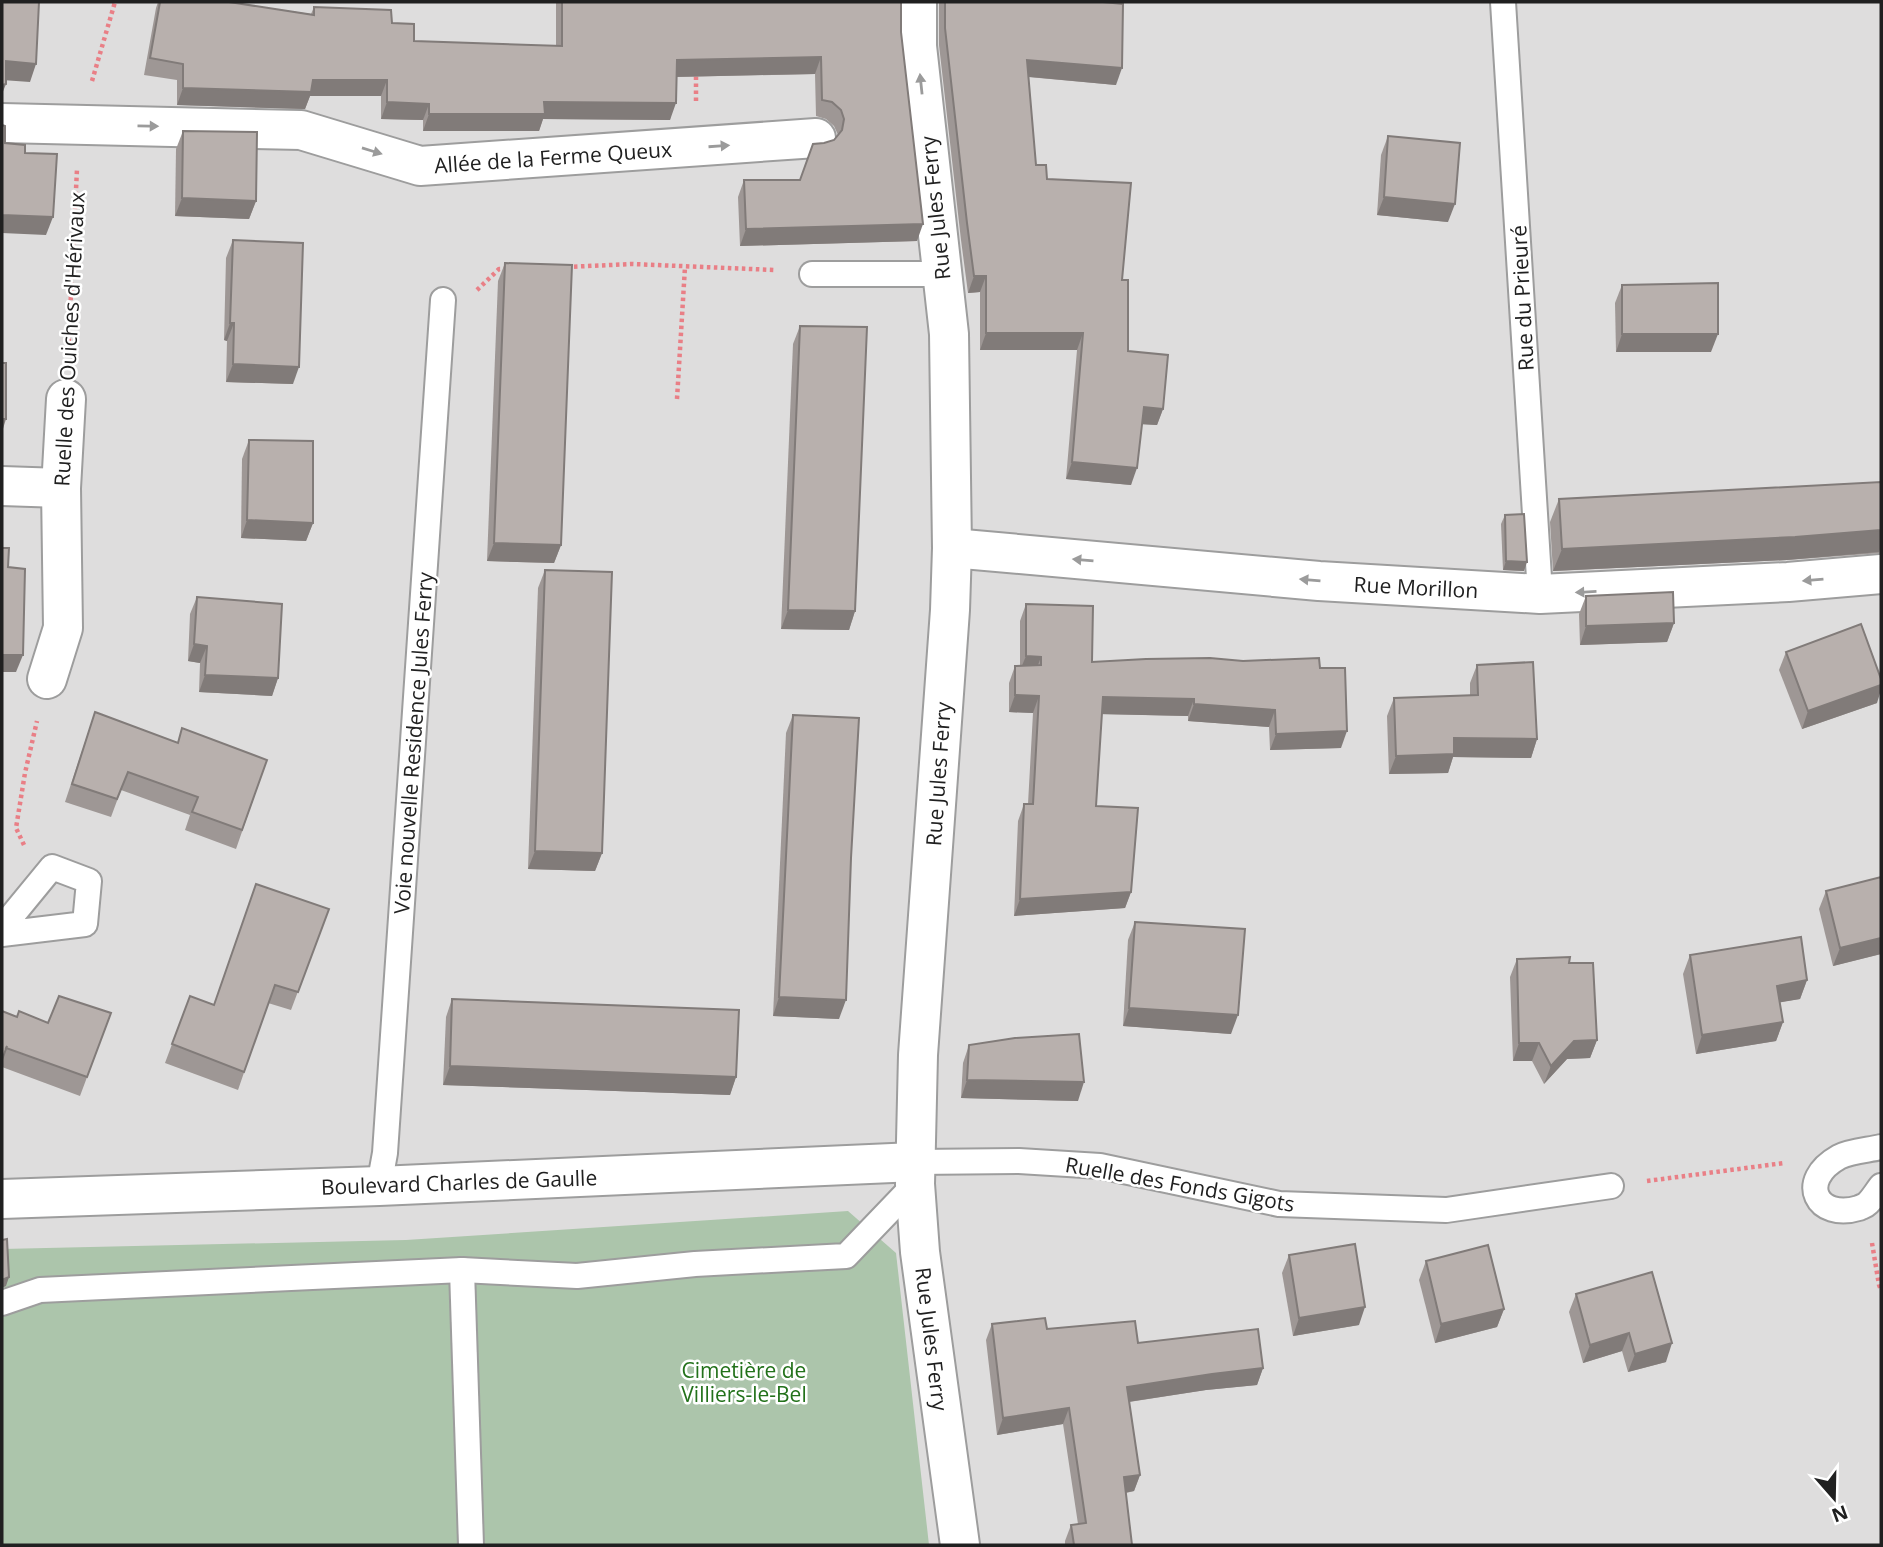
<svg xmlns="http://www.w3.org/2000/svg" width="1883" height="1547" font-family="'Open Sans',sans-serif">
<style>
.residential{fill:#dedddd}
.cemetery{fill:#acc5ab}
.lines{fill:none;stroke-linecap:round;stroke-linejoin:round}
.service-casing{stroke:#9d9d9d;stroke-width:28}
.minor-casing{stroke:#9d9d9d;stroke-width:42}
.path{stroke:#e97f86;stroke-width:4.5;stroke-dasharray:3.5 3.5;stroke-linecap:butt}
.service{stroke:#fff;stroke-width:24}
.minor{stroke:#fff;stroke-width:38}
.wall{fill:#9e9795}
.shaded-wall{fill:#817b79}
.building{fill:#b8b0ad;stroke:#817b79;stroke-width:2}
.oneway{fill:#9b9b9b}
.labels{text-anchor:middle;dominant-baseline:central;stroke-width:5;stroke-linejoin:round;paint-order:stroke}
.street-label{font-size:21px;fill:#202020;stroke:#fff}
.park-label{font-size:21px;fill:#22711a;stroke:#fff}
</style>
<rect width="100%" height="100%" fill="#efebe7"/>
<rect class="residential" x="2" y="2" width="1879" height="1543"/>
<polygon class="cemetery" points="848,1211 896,1253 929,1545 2,1545 2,1249 406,1240"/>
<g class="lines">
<defs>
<g id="service">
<polyline points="1503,2 1540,594"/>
<polyline points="812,274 942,274"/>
<polyline points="2,928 52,867 89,881 85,924 2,934"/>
<path d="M1881 1147C1869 1150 1850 1151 1839 1157 1796 1181 1817 1221 1859 1208 1863 1206 1865 1206 1868 1203 1873 1198 1877 1191 1881 1186"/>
<polyline points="915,1162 1019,1161 1100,1166 1279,1204 1446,1210 1611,1186"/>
<polyline points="379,1186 385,1153 443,300"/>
<polyline points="462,1270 471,1545"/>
<polyline points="2,1303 40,1290 462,1270 577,1276 695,1264 846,1256 915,1184"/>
</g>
<g id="minor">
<polyline points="917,2 917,46 949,334 952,548 950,610 918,1055 915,1184 920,1252 960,1545"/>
<polyline points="2,123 301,130 420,166 816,138"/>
<polyline points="2,486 61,488"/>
<polyline points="952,548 1319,581 1540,594 1788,582 1881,574"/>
<polyline points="47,679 63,628 61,488 66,399"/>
<polyline points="2,1199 379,1186 915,1162"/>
</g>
</defs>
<use href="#service" class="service-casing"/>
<use href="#minor" class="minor-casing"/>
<g class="path">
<polyline points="92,81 115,2"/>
<polyline points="696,101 696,71"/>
<polyline points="567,267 632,264 775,270"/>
<polyline points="477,290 499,269 506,269"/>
<polyline points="68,356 77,169"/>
<polyline points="677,399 685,267"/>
<polyline points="24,845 16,828 25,773 37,721"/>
<polyline points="1647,1181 1784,1163"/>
<polyline points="1872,1243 1879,1285 1881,1290"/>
</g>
<use href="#service" class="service"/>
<use href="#minor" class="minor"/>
</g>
<g class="wall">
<polygon points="158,2 229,2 311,14 314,7 392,23 414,41 556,46 556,2 901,2 901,32 917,241 740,246 738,197 744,180 800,180 824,143 834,140 838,135 834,126 826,119 816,116 815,74 677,77 670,120 543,119 539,131 423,131 423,120 381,119 381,96 310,96 305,109 177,105 177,80 144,75 156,8"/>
<polygon points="939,2 1103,2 1116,85 1028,77 1036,165 1122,280 1128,351 1163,409 1157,425 1142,424 1131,485 1066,479 1077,350 980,350 980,292 968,293 961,240 939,45"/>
<polygon points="183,131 256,201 249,219 175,216 176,149"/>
<polygon points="1388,136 1448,222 1377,215 1381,155"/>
<polygon points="233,240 293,384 226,382 227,341 224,340 226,258"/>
<polygon points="505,263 561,545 554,563 487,561 498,281"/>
<polygon points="1622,285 1711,352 1616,352 1615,303"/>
<polygon points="800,326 855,611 849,630 781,629 793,344"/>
<polygon points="249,440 313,523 306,541 241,538 242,459"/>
<polygon points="1881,482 1881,553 1787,560 1553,571 1550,522 1559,499"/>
<polygon points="1505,515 1524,571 1503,570 1501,524"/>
<polygon points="545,570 602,853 595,871 528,869 538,588"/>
<polygon points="1586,596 1674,623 1667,642 1580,645 1579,614"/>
<polygon points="197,597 278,678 272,696 199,692 200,663 188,661 190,614"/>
<polygon points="1026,604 1092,662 1320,668 1341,748 1270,750 1269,727 1188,721 1188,716 1102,714 1096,806 1131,892 1125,908 1014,916 1018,821 1024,804 1028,804 1033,713 1009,712 1009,683 1015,666 1020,666 1020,621"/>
<polygon points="1786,652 1877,703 1802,729 1779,670"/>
<polygon points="1477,665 1537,739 1531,758 1453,757 1448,773 1389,774 1387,716 1394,698 1470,695 1470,683"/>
<polygon points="95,712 177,743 267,760 236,849 185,830 190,815 121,790 111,817 65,802"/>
<polygon points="793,715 839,1019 773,1016 786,733"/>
<polygon points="1881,877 1881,954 1833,966 1819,909 1826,891"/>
<polygon points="329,909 291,1010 268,1003 238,1090 165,1063 190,996 214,1005"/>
<polygon points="1135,922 1231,1034 1123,1026 1128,940"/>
<polygon points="1690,955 1807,980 1800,999 1780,1002 1783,1022 1776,1041 1696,1054 1683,974"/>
<polygon points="1517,959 1569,963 1597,1040 1590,1058 1567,1059 1544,1084 1532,1061 1513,1061 1510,977"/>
<polygon points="452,999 736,1077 730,1095 443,1085 446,1017"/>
<polygon points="2,1011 17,1017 48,1023 111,1013 80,1096 2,1067"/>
<polygon points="969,1045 1078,1101 961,1098 963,1063"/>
<polygon points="1289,1255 1359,1325 1293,1336 1282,1273"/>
<polygon points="1426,1261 1504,1309 1497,1327 1435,1343 1419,1280"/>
<polygon points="1652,1272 1666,1362 1628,1372 1622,1351 1583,1363 1569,1312 1576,1294"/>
<polygon points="992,1324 1047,1329 1138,1343 1263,1368 1257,1385 1206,1390 1129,1402 1140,1475 1134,1491 1126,1493 1132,1545 1065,1545 1065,1541 1071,1525 1078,1524 1063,1424 997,1435 986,1340"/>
</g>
<g class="shaded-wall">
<polygon points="821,57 815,74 671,77 677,60"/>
<polygon points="1027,60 1122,68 1116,85 1020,76"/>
<polygon points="6,61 36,64 30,82 2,80"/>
<polygon points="313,80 387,80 381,96 310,96 305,109 177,105 183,88"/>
<polygon points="6,84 2,94 2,85"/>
<polygon points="387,102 429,104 423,120 381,119"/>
<polygon points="544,102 676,103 670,120 543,119 539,131 423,131 429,114"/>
<polygon points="1384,197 1455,204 1448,222 1377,215"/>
<polygon points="182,198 256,201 249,219 175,216"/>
<polygon points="2,215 53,217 46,235 2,233"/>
<polygon points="923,224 917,241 740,246 746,229"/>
<polygon points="974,276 986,276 980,292 968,293"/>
<polygon points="230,323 234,323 227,341 224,340"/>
<polygon points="986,333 1083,333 1077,350 980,350"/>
<polygon points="1622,334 1718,334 1711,352 1616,352"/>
<polygon points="233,364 299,367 293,384 226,382"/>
<polygon points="1144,407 1163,409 1157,425 1138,424"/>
<polygon points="2,419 6,419 2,432"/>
<polygon points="1072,462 1137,468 1131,485 1066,479"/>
<polygon points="247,520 313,523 306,541 241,538"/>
<polygon points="1881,530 1881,546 1879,552 1787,560 1553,571 1562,549"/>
<polygon points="494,543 561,545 554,563 487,561"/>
<polygon points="1506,561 1527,562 1524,571 1503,570"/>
<polygon points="788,610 855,611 849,630 781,629"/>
<polygon points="1674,623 1667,642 1580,645 1586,626"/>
<polygon points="194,644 207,646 200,663 188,661"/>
<polygon points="2,655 23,655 16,672 2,672"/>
<polygon points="1026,656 1041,657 1035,673 1019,673"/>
<polygon points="205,675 278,678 272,696 199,692"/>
<polygon points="1881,685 1881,690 1877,703 1802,729 1808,711"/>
<polygon points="1015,695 1039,696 1033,713 1009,712"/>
<polygon points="1103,697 1194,699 1188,716 1097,714"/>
<polygon points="1194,704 1275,710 1269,727 1188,721"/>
<polygon points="1347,731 1341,748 1270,750 1276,734"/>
<polygon points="1454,738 1537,739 1531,758 1453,757 1448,773 1389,774 1396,756"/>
<polygon points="535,851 602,853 595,871 528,869"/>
<polygon points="1131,892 1125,908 1014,916 1020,899"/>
<polygon points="1881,938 1881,954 1833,966 1840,948"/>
<polygon points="1807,980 1800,999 1771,1004 1777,986"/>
<polygon points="779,997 846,1000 839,1019 773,1016"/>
<polygon points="1129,1008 1238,1015 1231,1034 1123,1026"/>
<polygon points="1783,1022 1776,1041 1696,1054 1702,1035"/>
<polygon points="1597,1040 1590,1058 1567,1059 1544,1084 1551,1066 1574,1041"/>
<polygon points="1519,1043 1539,1043 1532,1061 1513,1061"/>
<polygon points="450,1066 736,1077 730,1095 443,1085"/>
<polygon points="967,1080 1084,1082 1078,1101 961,1098"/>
<polygon points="9,1277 6,1286 2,1288 2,1280"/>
<polygon points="1365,1307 1359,1325 1293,1336 1299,1318"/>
<polygon points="1504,1309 1497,1327 1435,1343 1441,1324"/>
<polygon points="1629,1333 1622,1351 1583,1363 1590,1345"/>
<polygon points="1672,1343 1666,1362 1628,1372 1635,1354"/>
<polygon points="1263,1368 1257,1385 1206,1390 1121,1403 1127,1387 1212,1374"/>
<polygon points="1069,1408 1063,1424 997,1435 1003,1418"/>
<polygon points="1140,1475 1134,1491 1118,1494 1124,1477"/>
</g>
<g class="building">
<polygon points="2,2 39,2 36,64 6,61 6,84 2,85"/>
<polygon points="160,2 229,2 314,15 314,7 391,10 392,23 414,24 414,41 562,46 562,2 901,2 901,32 923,224 746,229 744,180 800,180 813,144 824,143 834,140 842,130 844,119 841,110 832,102 822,100 821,57 677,60 676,103 544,102 545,114 429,114 429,104 387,102 387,80 313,80 311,92 183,88 183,64 150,58"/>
<polygon points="945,2 1103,2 1123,4 1122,68 1027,60 1036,165 1046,165 1047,179 1131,183 1122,280 1128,280 1128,351 1168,355 1163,409 1144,407 1137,468 1072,462 1083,333 986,333 986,276 974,276 967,223 945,28"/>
<polygon points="2,125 5,126 5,143 25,145 25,153 57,154 53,217 2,215"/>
<polygon points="183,131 257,132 256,201 182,198"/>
<polygon points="1388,136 1460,143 1455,204 1384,197"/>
<polygon points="233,240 303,243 299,367 233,364 234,323 230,323"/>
<polygon points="505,263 572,265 561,545 494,543"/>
<polygon points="1718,283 1718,334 1622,334 1622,285"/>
<polygon points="800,326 867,327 855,611 788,610"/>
<rect x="2" y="363" width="4" height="56"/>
<polygon points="249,440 313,441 313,523 247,520"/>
<polygon points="1881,482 1881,530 1795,537 1562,549 1559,499"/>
<polygon points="1524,514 1527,562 1506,561 1505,515"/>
<polygon points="2,548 9,548 8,567 25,569 23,655 2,655"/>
<polygon points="545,570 612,572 602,853 535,851"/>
<polygon points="1673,592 1674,623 1586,626 1586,596"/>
<polygon points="197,597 282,604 278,678 205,675 207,646 194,644"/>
<polygon points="1026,604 1093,606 1092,662 1146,659 1210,658 1243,661 1319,658 1320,668 1345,668 1347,731 1276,734 1275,710 1194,704 1194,699 1103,697 1096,806 1138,808 1131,892 1020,899 1024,804 1033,804 1039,696 1015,695 1015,666 1041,665 1041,657 1026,656"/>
<polygon points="1861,624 1881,679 1881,685 1808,711 1786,652"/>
<polygon points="1533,662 1537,739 1454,738 1454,754 1396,756 1394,698 1478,695 1477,665"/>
<polygon points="95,712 178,743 182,728 267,760 242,830 192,812 198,797 128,772 117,799 72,784"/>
<polygon points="793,715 859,718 851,858 846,1000 779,997"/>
<polygon points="1881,877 1881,938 1840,948 1826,891"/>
<polygon points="256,884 329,909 298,992 275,985 244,1072 172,1044 190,996 214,1005"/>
<polygon points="1135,922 1245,929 1238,1015 1129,1008"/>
<polygon points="1801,937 1807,980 1777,986 1783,1022 1702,1035 1690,955"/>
<polygon points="1570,957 1569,963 1593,963 1597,1040 1574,1041 1551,1066 1539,1043 1519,1043 1517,959"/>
<polygon points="59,996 111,1013 87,1077 6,1048 7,1046 2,1060 2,1011 17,1017 19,1011 48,1023"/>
<polygon points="452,999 739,1010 736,1077 450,1066"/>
<polygon points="1079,1034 1084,1082 967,1080 969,1045 1015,1038"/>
<polygon points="7,1239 9,1277 2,1280 2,1240"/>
<polygon points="1355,1244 1365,1307 1299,1318 1289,1255"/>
<polygon points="1488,1245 1504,1309 1441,1324 1426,1261"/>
<polygon points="1652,1272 1672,1343 1635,1354 1629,1333 1590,1345 1576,1294"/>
<polygon points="1045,1318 1047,1329 1135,1321 1138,1343 1258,1329 1263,1368 1212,1374 1127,1387 1140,1475 1124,1477 1132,1545 1074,1545 1071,1525 1086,1523 1069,1408 1003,1418 992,1324"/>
</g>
<defs><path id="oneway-solid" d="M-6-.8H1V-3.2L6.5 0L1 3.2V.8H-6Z" transform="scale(1.75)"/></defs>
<g class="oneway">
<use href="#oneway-solid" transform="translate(921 84) rotate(-96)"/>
<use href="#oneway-solid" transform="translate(148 126) rotate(1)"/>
<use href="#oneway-solid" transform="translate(719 146) rotate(-4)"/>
<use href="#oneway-solid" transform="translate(372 151) rotate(17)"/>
<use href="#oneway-solid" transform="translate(1083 560) rotate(-175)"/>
<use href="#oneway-solid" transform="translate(1310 580) rotate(-175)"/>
<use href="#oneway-solid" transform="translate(1813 580) rotate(175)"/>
<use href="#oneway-solid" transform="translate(1586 592) rotate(177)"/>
</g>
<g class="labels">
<g class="street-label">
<text transform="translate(553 157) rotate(-4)">Allée de la Ferme Queux</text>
<text transform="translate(935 208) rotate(-96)">Rue Jules Ferry</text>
<text transform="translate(1522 298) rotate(-93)">Rue du Prieuré</text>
<text transform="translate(69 339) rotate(-87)">Ruelle des Ouiches d'Hérivaux</text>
<text transform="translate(1416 587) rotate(3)">Rue Morillon</text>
<text transform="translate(413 743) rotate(-86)">Voie nouvelle Residence Jules Ferry</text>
<text transform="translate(938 774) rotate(-86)">Rue Jules Ferry</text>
<text transform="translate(459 1182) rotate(-2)">Boulevard Charles de Gaulle</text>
<text transform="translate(1180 1184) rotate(10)">Ruelle des Fonds Gigots</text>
<text transform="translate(932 1339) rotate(83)">Rue Jules Ferry</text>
</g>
<g class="park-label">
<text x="744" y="1370">Cimetière de<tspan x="744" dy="24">Villiers-le-Bel</tspan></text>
</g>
</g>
<rect width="1883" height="1547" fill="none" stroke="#202020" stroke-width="7"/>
<g transform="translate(1834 1498) rotate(160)" stroke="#ffffff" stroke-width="5" paint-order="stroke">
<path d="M0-5L12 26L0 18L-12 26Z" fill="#202020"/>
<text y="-10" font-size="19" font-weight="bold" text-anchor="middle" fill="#202020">N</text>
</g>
</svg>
